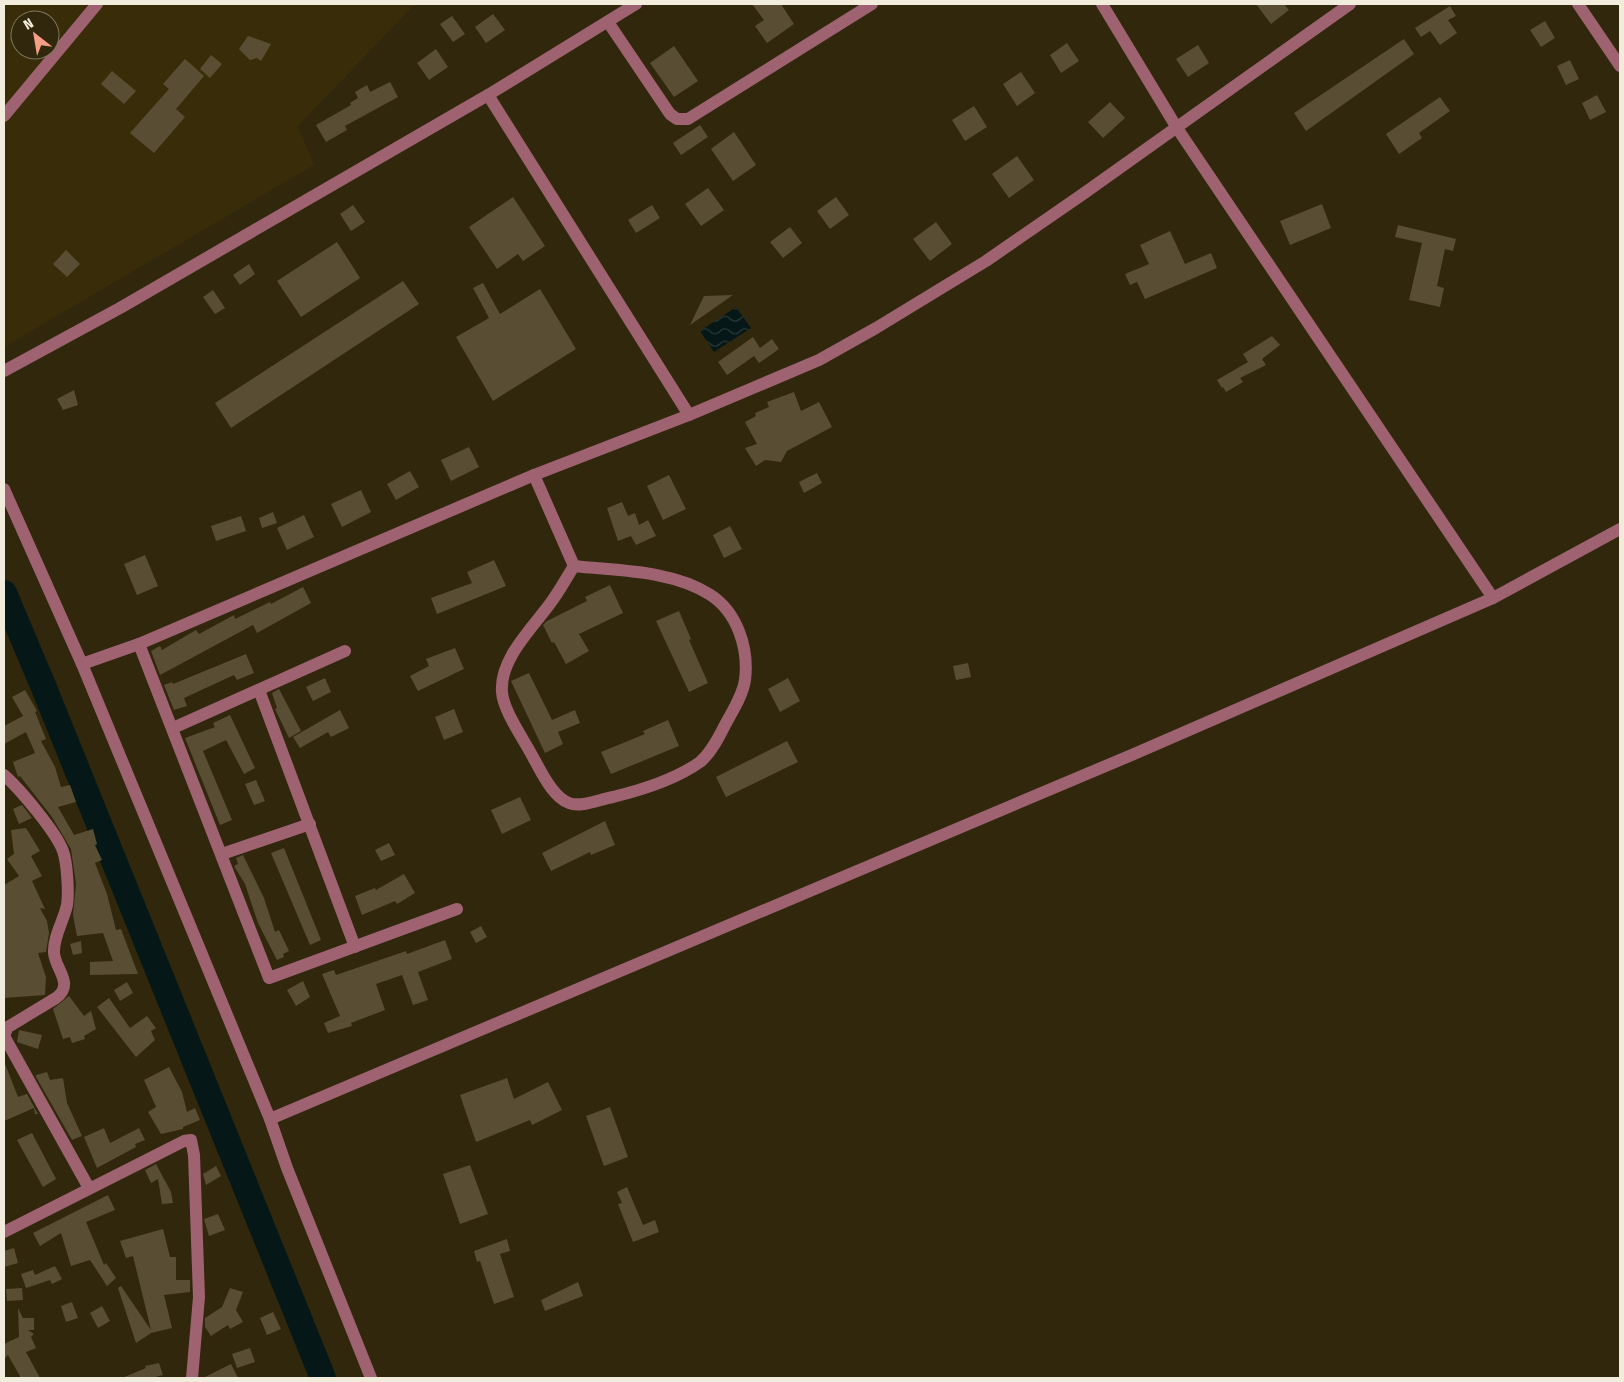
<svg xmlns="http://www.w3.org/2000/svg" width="1624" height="1382" font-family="'Fira Sans Condensed',sans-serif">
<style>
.built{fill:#392d09;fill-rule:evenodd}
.water{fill:url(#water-waves)}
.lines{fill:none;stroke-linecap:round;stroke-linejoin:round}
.river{stroke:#061717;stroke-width:26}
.building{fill:#594e33}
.minor{stroke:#9f6271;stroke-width:12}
</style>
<defs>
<pattern id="water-waves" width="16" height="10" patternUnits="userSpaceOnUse" patternTransform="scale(1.25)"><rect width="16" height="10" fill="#061717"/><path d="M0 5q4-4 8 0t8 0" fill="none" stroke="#2b3938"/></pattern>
</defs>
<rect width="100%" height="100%" fill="#30270c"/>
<path class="built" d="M4 4H415L298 126 314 165 4 347ZM20 20H50V50H20Z"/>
<polygon class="water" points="736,307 751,328 714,352 700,331"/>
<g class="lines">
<polyline class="river" points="4,593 42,683 323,1378"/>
</g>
<g class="building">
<polygon points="752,4 781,4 794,24 767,43 755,26 764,20"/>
<polygon points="1256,4 1284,4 1289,10 1271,24"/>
<polygon points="1450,6 1456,16 1448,20 1457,33 1440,45 1430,31 1421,37 1415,28"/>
<polygon points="493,14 505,30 486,43 475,27"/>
<polygon points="452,16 465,34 453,42 440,24"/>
<polygon points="1545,21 1555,38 1541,47 1530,30"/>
<polygon points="248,36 271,44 261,61 257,58 250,60 239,49"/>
<polygon points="1404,39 1414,54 1306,131 1294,113"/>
<polygon points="1067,43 1079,61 1061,73 1050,55"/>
<polygon points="1198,45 1209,63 1188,77 1176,59"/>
<polygon points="674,46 698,81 674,97 650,63"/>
<polygon points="436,49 448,67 429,80 417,63"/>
<polygon points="211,55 222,64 210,78 200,69"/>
<polygon points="185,59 204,76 176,109 185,117 154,153 130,133 169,89 163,84"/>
<polygon points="1570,60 1579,79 1566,85 1557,66"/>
<polygon points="112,71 136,91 124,104 101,84"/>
<polygon points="1021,72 1035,93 1017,106 1003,84"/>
<polygon points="390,82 398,97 345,126 347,130 326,142 316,125 351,105 350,103 358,98 355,92 367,85 370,92"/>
<polygon points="1597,95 1606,112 1590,120 1582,103"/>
<polygon points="1440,97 1450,111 1419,133 1422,138 1399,154 1386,134"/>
<polygon points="1110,102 1125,118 1103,138 1088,122"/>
<polygon points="974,106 987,127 965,141 952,120"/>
<polygon points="700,125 708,137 681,155 673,143"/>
<polygon points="734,132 756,165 733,181 711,149"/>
<polygon points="1017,156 1034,180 1009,198 992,174"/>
<polygon points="708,188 724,210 701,226 685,204"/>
<polygon points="513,197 545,246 523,261 518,254 497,269 469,227"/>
<polygon points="836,197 849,215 830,229 817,211"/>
<polygon points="1322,204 1331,228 1290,245 1280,221"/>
<polygon points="353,205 365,222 351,231 340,214"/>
<polygon points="652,205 660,218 636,233 628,220"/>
<polygon points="936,222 952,244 930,261 913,239"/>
<polygon points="1398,225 1456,239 1453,251 1445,249 1437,286 1444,288 1440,307 1409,300 1422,243 1395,237"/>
<polygon points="790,227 802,243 783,258 770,242"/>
<polygon points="1170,231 1185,264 1211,253 1217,268 1145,299 1137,282 1130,285 1125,274 1149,264 1140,245"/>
<polygon points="337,242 360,278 301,317 277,281"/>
<polygon points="66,250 80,264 67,277 53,264"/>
<polygon points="249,264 255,274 240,285 233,275"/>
<polygon points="403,281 419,304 231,428 215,403"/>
<polygon points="483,283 500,314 540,289 576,349 493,401 456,337 489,318 473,288"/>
<polygon points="213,290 225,308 215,314 203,297"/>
<polygon points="733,295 690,325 704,296"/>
<polygon points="1272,336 1280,345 1262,359 1266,365 1240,378 1243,382 1226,392 1223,387 1222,388 1217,380 1248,362 1243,354"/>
<polygon points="753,337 760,348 772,339 779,349 759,363 754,356 727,375 718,362"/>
<polygon points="74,390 78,405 63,410 57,399"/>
<polygon points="794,392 801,411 819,402 832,427 787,451 781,462 765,460 756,466 745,448 757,444 745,422 756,416 755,413 769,407 767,402"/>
<polygon points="469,447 479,467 451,481 441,460"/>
<polygon points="410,471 419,487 396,500 387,484"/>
<polygon points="817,473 822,483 804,493 799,482"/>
<polygon points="669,475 686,509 663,520 647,486"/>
<polygon points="361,490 371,512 342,527 331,504"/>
<polygon points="622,502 628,516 635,513 639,525 648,520 656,536 636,545 631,536 618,541 607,508"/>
<polygon points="273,512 277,523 262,528 259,518"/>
<polygon points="304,515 314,537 287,550 277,528"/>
<polygon points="241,516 246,531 216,541 211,526"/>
<polygon points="730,526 742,549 724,558 713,535"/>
<polygon points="145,555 158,586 137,595 124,564"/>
<polygon points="494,560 506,586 437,614 431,598 472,583 467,572"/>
<polygon points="610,585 623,613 579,634 589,651 566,664 554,642 552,643 543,625 547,621 587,601 585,597"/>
<polygon points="303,587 311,603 257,633 253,625 160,675 151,651 160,646 162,650 196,630 199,634 234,615 235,619 270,602 271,604"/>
<polygon points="679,611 691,639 689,640 708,683 689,692 656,621"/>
<polygon points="455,648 464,669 418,691 410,676 429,666 426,659"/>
<polygon points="246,654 254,673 237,680 234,675 184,698 187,706 174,710 164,685 172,682 173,684"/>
<polygon points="968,663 971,677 956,680 953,666"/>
<polygon points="529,673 552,720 575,710 580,723 558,732 563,744 545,753 511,681"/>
<polygon points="325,678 331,692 313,701 306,687"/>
<polygon points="788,678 800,701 780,712 768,689"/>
<polygon points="279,689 301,731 289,738 275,709 277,708 272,693"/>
<polygon points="25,690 37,711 35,712 46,739 41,741 55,767 61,787 70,785 76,802 58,807 74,835 93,829 97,844 95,845 102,860 95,863 107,894 116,930 121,929 138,974 90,975 90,962 113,961 103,933 77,936 73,915 76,884 71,849 52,817 20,776 18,777 13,762 35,753 26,732 4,744 4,726 23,716 12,697"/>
<polygon points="454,709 463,732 444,740 435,717"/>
<polygon points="340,710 349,728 331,737 328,732 300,748 293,737"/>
<polygon points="230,715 255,768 244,774 226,740 203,751 232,820 220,825 185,738 215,727 213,723"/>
<polygon points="668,720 679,746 611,774 601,752 645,734 643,731"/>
<polygon points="787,741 798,762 726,797 716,777"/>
<polygon points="256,780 265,801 254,805 245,784"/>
<polygon points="520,797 531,820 502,834 491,810"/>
<polygon points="22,805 32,818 19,824 13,809"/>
<polygon points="605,821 615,845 591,855 590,852 551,871 542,853"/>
<polygon points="26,828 40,851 31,856 42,876 32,881 45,909 40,908 47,921 49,933 46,952 38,953 46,977 45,995 4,998 4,885 19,876 7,859 14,854 11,830"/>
<polygon points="389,843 395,855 381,861 375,850"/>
<polygon points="284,848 321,940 310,945 271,853"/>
<polygon points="243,855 264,898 275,932 279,930 289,951 283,954 284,957 277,960 258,923 245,884 234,866 238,864 236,858"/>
<polygon points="404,874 415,893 397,904 395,901 362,915 355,896 375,888 376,890"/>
<polygon points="481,926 487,937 476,943 470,932"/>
<polygon points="445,940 452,959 418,972 428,1000 413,1005 402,975 376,984 385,1010 351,1023 352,1026 328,1033 324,1023 340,1016 322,974 334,970 336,975 406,951 407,954"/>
<polygon points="81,941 82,953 73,955 70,944"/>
<polygon points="303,981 310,997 296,1006 287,990"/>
<polygon points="127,982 133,993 120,1001 114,990"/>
<polygon points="69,996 84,1016 91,1011 96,1029 84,1036 85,1039 72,1043 70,1037 63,1039 53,1009"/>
<polygon points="109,998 130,1028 147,1016 156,1028 151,1031 155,1040 136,1057 97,1007"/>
<polygon points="19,1030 42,1035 38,1049 17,1042"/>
<polygon points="4,1061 18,1097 27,1094 38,1114 35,1114 34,1108 4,1121"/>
<polygon points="169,1067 182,1092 187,1112 195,1108 200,1120 183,1127 183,1129 161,1134 148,1112 156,1107 144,1080"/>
<polygon points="47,1072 50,1080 63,1078 67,1103 82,1136 72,1140 36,1077 36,1075"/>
<polygon points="507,1078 514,1099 548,1082 562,1110 532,1125 530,1120 476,1142 460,1095"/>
<polygon points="610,1107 628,1157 604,1166 586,1116"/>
<polygon points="104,1128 110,1143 139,1128 145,1140 135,1144 136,1147 97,1168 84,1137"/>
<polygon points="32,1133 56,1179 43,1187 17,1140"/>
<polygon points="156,1164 171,1192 173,1203 162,1204 158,1179 151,1183 145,1170"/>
<polygon points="470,1165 488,1214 460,1224 443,1174"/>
<polygon points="216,1166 221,1176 206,1185 203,1174"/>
<polygon points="627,1187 643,1225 655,1220 659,1232 633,1242 618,1204 622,1203 617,1192"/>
<polygon points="108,1195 115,1210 86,1222 104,1265 106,1263 116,1278 107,1286 90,1260 71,1266 61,1233 40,1246 33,1233"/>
<polygon points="218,1214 225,1230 209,1236 204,1219"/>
<polygon points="163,1229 170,1257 176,1257 176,1280 190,1280 190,1292 164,1295 172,1328 151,1333 136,1343 118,1288 121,1286 151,1330 133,1256 126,1258 120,1241"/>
<polygon points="507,1239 510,1251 500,1254 514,1297 494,1304 480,1261 477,1262 474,1251"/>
<polygon points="14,1248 18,1263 4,1267 4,1251"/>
<polygon points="55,1266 62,1279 52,1284 50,1280 26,1288 21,1274 33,1270 35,1275"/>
<polygon points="578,1282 583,1296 545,1311 541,1300"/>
<polygon points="22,1288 23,1300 7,1301 6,1289"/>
<polygon points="230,1288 243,1292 236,1310 243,1322 230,1329 228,1325 211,1336 205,1327 205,1318 222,1307"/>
<polygon points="72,1302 78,1318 66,1322 61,1306"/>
<polygon points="102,1306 110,1321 98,1328 90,1313"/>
<polygon points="18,1308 23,1318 34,1318 34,1330 28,1330 34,1334 31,1337 36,1348 26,1352 40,1378 21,1378 8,1355 4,1359 4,1344 19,1337"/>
<polygon points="273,1312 281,1329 267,1335 260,1318"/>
<polygon points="250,1348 255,1362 237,1368 232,1354"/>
<polygon points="159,1363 163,1375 151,1378 122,1378 146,1368 145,1366"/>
<polygon points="231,1364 238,1378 203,1378"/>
</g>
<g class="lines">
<g class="minor">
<polyline points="1102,4 1177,128 1493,598"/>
<polyline points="1578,4 1620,66"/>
<polyline points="608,22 670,114 677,119 688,119 872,4"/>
<polyline points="488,95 689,415"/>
<polyline points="4,116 97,4"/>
<polyline points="4,371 120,308 488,95 636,4"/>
<polyline points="534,475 574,566"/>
<polyline points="4,489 82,664 270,1119 287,1168 371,1378"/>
<path d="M574 566C618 571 671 570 709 594 737 611 749 648 745 680 743 695 732 712 725 725 719 737 711 753 700 762 675 780 642 790 613 797 600 799 581 808 569 803 553 797 542 773 534 759 525 741 503 711 502 692 499 657 537 624 554 598 561 588 567 577 574 566Z"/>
<polyline points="139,644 269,978 457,909"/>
<polyline points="82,664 139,644 534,475 689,415 819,360 876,328 986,261 1083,194 1350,4"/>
<polyline points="259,690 355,947"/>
<polyline points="173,728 345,651"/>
<path d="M4 775C20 789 56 832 63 851 67 862 69 893 67 905 64 920 53 937 54 953 55 969 75 984 56 998L8 1027 4 1035"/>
<polyline points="222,854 310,824"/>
<polyline points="4,1036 89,1188"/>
<polyline points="270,1119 1134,754 1493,598 1620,529"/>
<polyline points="4,1232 184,1141 191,1140 194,1155 199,1297 192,1378"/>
</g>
</g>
<rect width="1624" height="1382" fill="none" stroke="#f2ecdd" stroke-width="10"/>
<g transform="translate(35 35) rotate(329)"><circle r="24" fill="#30270c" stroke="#7e7660"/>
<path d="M0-4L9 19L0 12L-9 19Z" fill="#f49e87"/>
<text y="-8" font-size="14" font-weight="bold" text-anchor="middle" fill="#f2ecdd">N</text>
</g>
</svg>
